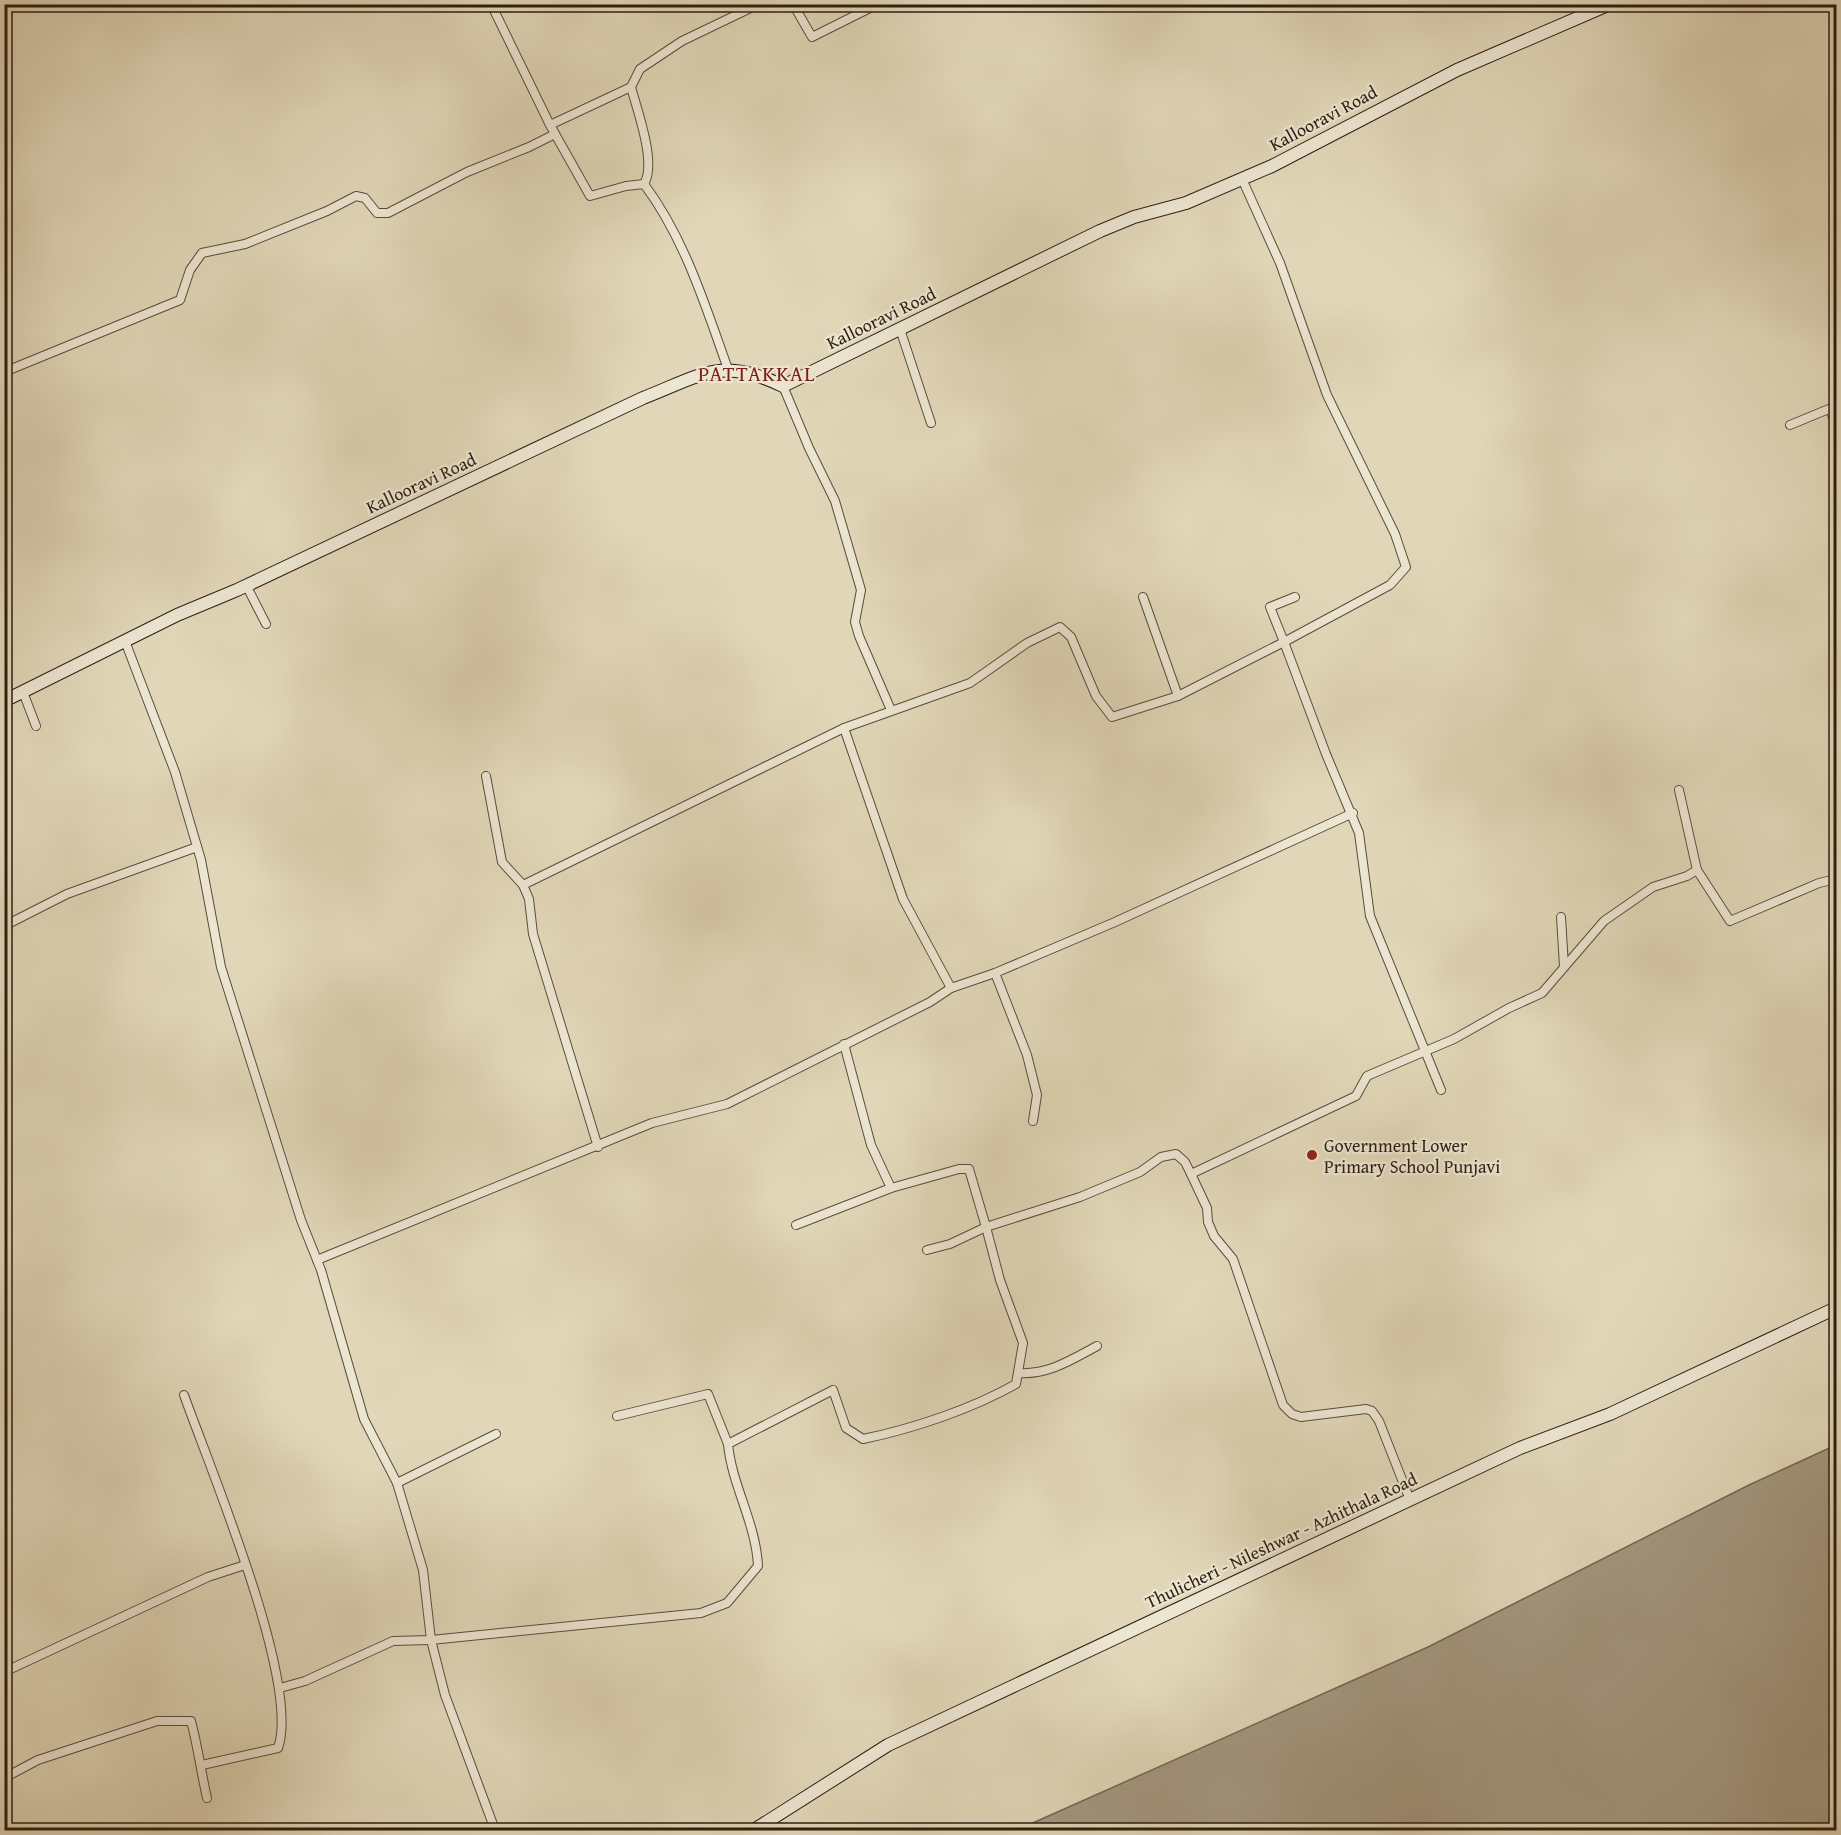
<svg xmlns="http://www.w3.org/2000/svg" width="1841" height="1835" font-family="'Gentium Book Plus',serif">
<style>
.water{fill:#a49880;stroke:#746754;stroke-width:1.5}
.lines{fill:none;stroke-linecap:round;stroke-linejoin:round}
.street-casing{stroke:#5a4c3c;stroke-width:10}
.secondary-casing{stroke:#2d1e12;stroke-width:14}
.street{stroke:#ece5d1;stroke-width:8}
.secondary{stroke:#ece5d1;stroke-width:12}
.poi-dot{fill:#8f2418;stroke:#ece5d1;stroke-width:2}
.labels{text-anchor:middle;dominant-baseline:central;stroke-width:4.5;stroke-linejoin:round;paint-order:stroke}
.street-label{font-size:18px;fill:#2d1e12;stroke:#ece5d1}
.poi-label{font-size:18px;fill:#2d1e12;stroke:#ece5d1;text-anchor:start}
.quarter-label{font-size:21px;letter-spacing:1.5px;fill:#7a1f14;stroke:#ece5d1}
</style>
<rect width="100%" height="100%" fill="#e1d7b8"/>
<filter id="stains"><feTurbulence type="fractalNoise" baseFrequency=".00333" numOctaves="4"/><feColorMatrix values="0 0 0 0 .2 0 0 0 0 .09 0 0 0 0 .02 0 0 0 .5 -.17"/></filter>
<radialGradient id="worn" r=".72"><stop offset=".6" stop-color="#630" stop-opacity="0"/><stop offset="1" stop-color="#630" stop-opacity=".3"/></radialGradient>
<polygon class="water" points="1836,1445 1836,1830 1017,1830 1428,1647 1749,1485"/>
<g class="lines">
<defs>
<g id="street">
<path d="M491 4 550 125 590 196 626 186 644 184C685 239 705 305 728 369"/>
<polyline points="793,4 812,37 878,4"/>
<path d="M631 87C637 110 657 163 644 184"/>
<polyline points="550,125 631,87 640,69 682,41 759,4"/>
<polyline points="1242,179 1280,263 1327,395 1395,534 1406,567 1390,585 1284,642 1326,754 1359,833 1370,916 1441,1090"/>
<polyline points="900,329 931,423"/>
<polyline points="4,372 180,300 190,270 202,253 245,244 327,211 356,196 365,198 377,213 388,213 467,172 529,147 555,134"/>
<polyline points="783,386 809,448 835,501 861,590 855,622 859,636 891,710"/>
<polyline points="1830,409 1836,425"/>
<polyline points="1790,425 1836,406"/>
<polyline points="246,585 266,624"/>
<polyline points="1143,597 1178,696"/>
<polyline points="125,641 175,772 201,860 221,967 301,1220 321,1270 364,1419 397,1483 423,1570 431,1640 445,1695 495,1830"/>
<polyline points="23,692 36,726"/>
<polyline points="844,728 903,899 951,988"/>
<polyline points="486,776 502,862 523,885"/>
<polyline points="1697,870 1730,921 1819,883 1836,879"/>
<polyline points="1561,917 1564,966"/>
<polyline points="4,926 67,894 197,847"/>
<polyline points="995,973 1027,1055 1037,1095 1033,1121"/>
<polyline points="844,1044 871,1145 891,1188"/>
<polyline points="598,1147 533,934 529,899 523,885 844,728 970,683 1027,643 1060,627 1071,637 1096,696 1112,717 1178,696 1284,642 1270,607 1295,597"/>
<polyline points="1191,1174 1356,1096 1367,1076 1454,1039 1509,1008 1542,993 1604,921 1653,887 1687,876 1697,870 1679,790"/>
<polyline points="796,1225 891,1188 959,1169 969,1169 986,1227 950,1244 927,1250"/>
<polyline points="317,1260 652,1123 727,1104 930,1002 951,988 995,973 1115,922 1353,813"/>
<path d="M1018 1373C1048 1375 1071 1360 1097 1346"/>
<path d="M184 1395C209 1466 301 1683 278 1748L202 1765"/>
<polyline points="617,1416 708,1394 728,1444"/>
<polyline points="397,1483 496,1434"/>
<polyline points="4,1672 208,1577 245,1565"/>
<path d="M280 1688 305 1681 393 1641 431 1640 701 1613 727 1603 758 1566C756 1523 732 1486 728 1444L833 1390 846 1428 863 1439C912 1429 972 1409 1016 1384L1023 1343 1000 1280 986 1227 1080 1197 1140 1172 1161 1157 1176 1154 1185 1162 1191 1174 1207 1208 1208 1222 1214 1236 1233 1259 1283 1405 1292 1414 1301 1417 1366 1409 1372 1411 1379 1421 1410 1500"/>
<path d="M4 1778 38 1760 157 1721H191C198 1747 201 1772 207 1798"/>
</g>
<g id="secondary">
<path d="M4 701 177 615 237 590 643 398C702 375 721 356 783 386L1100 231 1134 217 1186 203 1272 166 1457 70 1610 4"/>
<polyline points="754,1830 888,1745 1520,1448 1610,1414 1836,1308"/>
</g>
</defs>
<use href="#street" class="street-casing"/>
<use href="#secondary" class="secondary-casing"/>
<use href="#street" class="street"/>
<use href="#secondary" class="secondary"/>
</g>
<circle class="poi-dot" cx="1312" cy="1155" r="6"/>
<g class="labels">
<g class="street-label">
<text transform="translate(1323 118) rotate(-28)">Kallooravi Road</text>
<text transform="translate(881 318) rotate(-26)">Kallooravi Road</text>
<text transform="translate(421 483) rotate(-25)">Kallooravi Road</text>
<text transform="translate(1281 1540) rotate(-25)">Thulicheri - Nileshwar - Azhithala Road</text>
</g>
<g class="poi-label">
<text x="1324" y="1145">Government Lower<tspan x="1324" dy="21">Primary School Punjavi</tspan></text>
</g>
<g class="quarter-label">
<text x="757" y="373">PATTAKKAL</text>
</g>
</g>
<rect width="1841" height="1835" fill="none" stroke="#e1d7b8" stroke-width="24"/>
<rect x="6" y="6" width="1829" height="1823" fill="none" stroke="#2d1e12" stroke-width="3"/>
<rect x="12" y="12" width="1817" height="1811" fill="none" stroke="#2d1e12" stroke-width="1.5"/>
<rect width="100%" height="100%" filter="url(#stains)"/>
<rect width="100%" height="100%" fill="url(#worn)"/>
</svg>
